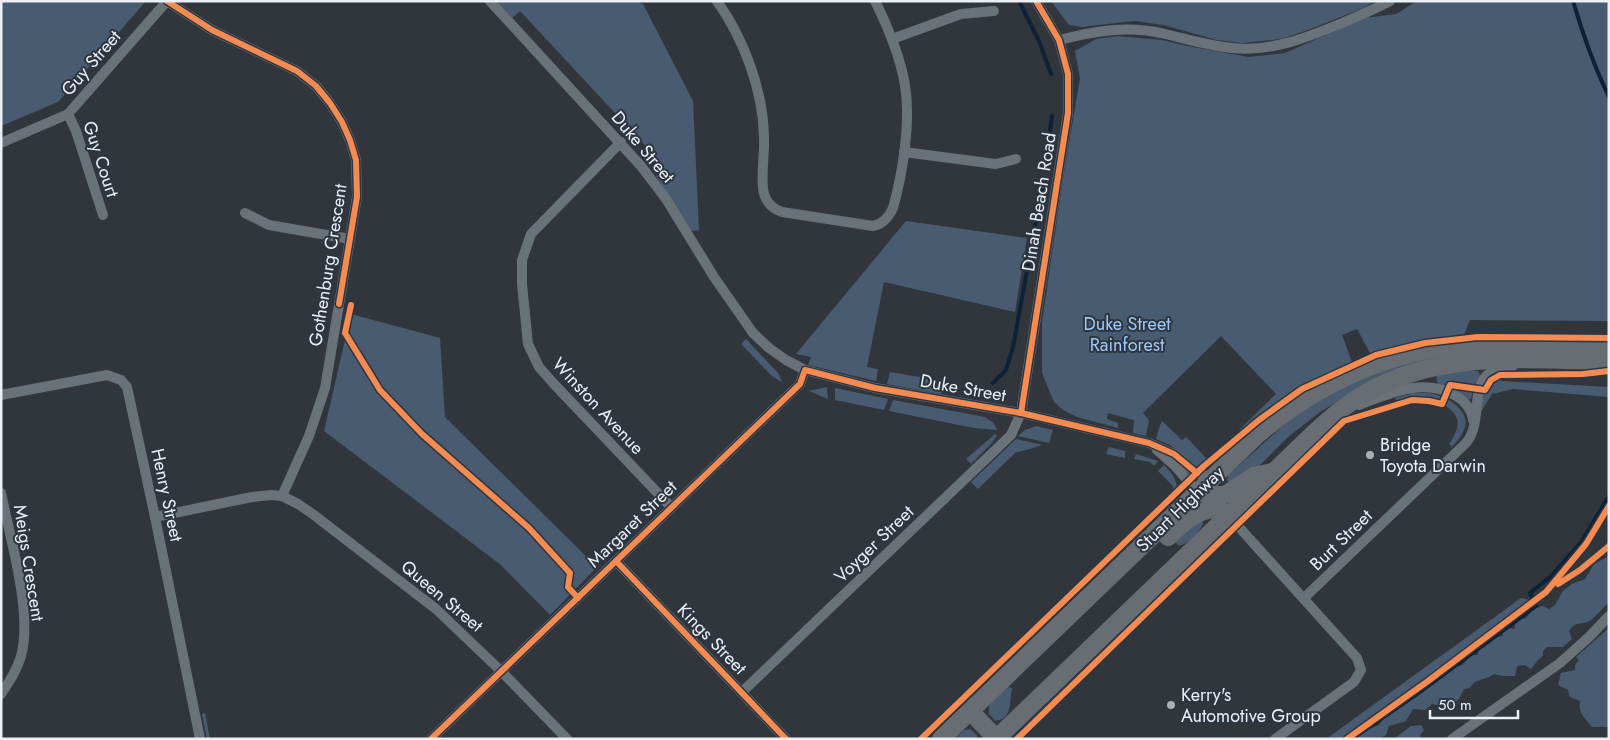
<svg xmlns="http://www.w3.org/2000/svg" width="1610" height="740" font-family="Jost,sans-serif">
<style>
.green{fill:#495b70}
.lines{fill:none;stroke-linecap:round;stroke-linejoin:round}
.stream{stroke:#0d2137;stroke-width:4}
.street{stroke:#697179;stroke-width:10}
.highway{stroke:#686d73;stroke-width:18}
.cycleway-casing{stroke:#2d3640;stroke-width:9}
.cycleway{stroke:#f68b52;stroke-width:6}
.poi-dot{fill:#a9afb5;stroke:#2d3640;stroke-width:2}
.labels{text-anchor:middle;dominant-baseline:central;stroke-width:4;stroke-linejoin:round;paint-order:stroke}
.street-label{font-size:18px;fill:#eaf0f6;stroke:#2d3640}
.park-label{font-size:18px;fill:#9ec9f9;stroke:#2d3640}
.poi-label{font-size:18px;fill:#eaf0f6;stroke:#2d3640;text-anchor:start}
</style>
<rect width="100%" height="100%" fill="#31363c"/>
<g class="green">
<polygon points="1,1 146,1 58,102 1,126"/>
<polygon points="497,1 635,1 643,4 693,101 699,230 691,231 656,176 665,170 656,157 520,11 512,18"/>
<polygon points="1051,1 1375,1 1363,8 1308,30 1281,39 1242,43 1217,40 1163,25 1134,21 1082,27 1069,25"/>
<polygon points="1417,1 1609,1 1609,321 1470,320 1464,335 1424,341 1371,355 1357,329 1342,335 1352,362 1302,388 1258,419 1242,433 1239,430 1276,394 1221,336 1143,413 1149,420 1146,436 1133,433 1134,420 1108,413 1107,419 1118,423 1118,428 1077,417 1063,410 1054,402 1042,373 1042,322 1063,179 1080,78 1075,51 1096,39 1118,36 1162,40 1187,46 1249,57 1285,53 1364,18 1396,14"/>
<polygon points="906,221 1027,238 1015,312 884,282 867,367 878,369 876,381 808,365 811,357 796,354"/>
<polygon points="351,314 440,338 445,417 597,567 550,615 501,565 324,431"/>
<polygon points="746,339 778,373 782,382 773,377 741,344"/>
<polygon points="1428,357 1429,363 1347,396 1320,412 1288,437 1256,469 1230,484 1227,480 1228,475 1303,408 1369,374"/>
<polygon points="1465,370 1478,371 1480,375 1474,385 1449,383 1446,388 1438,386 1436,375"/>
<polygon points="890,372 943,381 941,394 887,384"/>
<polygon points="1500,377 1501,381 1609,387 1609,397 1513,389 1492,394 1479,415 1482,393 1486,393 1493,382"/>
<polygon points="1451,386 1473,389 1471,399 1468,400 1450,390"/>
<polygon points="827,387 828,399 809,391"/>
<polygon points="835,388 888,399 884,410 835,400"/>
<path d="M1413 393H1430L1443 397 1441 403C1423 398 1414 398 1397 403L1395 398Z"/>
<path d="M1446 398C1470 413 1472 426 1452 447L1449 444C1461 427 1462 416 1443 404Z"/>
<polygon points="893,400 985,417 994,423 997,430 974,428 889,411"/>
<polygon points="1162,421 1182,440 1186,437 1208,460 1204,464 1196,467 1170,445 1156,439 1160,425"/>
<polygon points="1036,426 1053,430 1049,443 1018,436 1025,430"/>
<polygon points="995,434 997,435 992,443 971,464 966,459"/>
<polygon points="1016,439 1043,445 1015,453 978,489 971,482"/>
<polygon points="1109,447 1125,451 1125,458 1106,454"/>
<polygon points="1136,454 1158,461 1154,466 1150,462 1134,459"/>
<path d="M1164 465C1171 472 1175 477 1177 486L1174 493 1173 486 1158 471Z"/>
<path d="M1202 520 1203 524C1198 533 1190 543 1179 546L1172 538Z"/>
<path d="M1609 556V602C1604 607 1595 617 1591 620 1582 626 1576 620 1569 631L1572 639 1563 647H1547L1543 651V656L1538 660 1531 669 1525 665 1517 666 1515 676H1503L1494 674 1489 677 1475 682 1469 688 1464 689 1459 699 1449 707 1432 704 1425 710 1413 709 1406 721 1389 726 1386 735 1378 739H1350L1363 729 1364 731 1379 725 1387 713H1390C1401 705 1412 695 1424 691 1429 685 1446 671 1453 667 1456 666 1459 667 1462 665 1465 663 1468 658 1470 655H1478V649L1491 642 1492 638 1503 636 1502 631 1508 627 1512 629 1515 628V623L1519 619 1526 618 1532 610 1542 606 1549 609 1555 605 1563 591 1572 584 1585 579 1594 564Z"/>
<polygon points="1521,598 1530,600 1426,679 1342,739 1326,739"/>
<path d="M1609 628V727H1592C1585 718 1578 714 1580 701L1570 697 1568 690 1558 685 1561 673 1575 670V665L1579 660 1576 657Z"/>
<path d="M1008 687 1012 688C1009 702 1013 718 996 721L989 714V705Z"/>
<polygon points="205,713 210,739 207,739 202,714"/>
<polygon points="1421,725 1424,730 1420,735 1421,739 1394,739 1411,726"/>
<polygon points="970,729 977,735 977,739 955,739 964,730"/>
</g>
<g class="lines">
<g class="stream">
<polyline points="1019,1 1039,41 1051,74"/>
<path d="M1573 1C1583 35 1594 66 1609 97"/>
<polyline points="1047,154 1052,116"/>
<polyline points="993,383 1006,370 1013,347 1043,182"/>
<polyline points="1352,739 1424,689 1536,606 1530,593 1550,577 1582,541 1609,496"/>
</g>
<g class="street">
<polyline points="490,1 641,166 666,199 714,277 753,333 769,348 786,360 805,370 875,388 1021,413 1149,443 1174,454 1195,472 1212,478"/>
<path d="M717 1C744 39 763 90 764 137 765 154 760 178 764 194 767 203 773 209 782 212L873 226C883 224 889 217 893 208 903 172 911 122 905 85 900 56 888 27 875 1"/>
<polyline points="892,39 961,14 994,11"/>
<path d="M1059 40C1095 31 1128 25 1165 34 1187 39 1209 46 1232 48 1271 52 1306 38 1342 23 1358 16 1375 9 1390 1"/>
<polyline points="68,114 76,131 103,215"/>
<polyline points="621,142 531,234 522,260 522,284 528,344 539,367 554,384 671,507"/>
<polyline points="1,143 68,114 167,1"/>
<polyline points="904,152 988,163 996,164 1016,159"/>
<polyline points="245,213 269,225 350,239"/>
<polyline points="1,395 107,375 121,380 127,387 155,517 200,739"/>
<path d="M1359 405C1390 393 1424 377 1456 396 1465 401 1472 410 1473 420"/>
<polyline points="1157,450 1174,465 1198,492"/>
<path d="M1 493C10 538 33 613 21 656 17 670 9 682 1 694"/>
<polyline points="282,496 298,504 314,515 436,609 502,672 567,739"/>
<polyline points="1229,516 1357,658 1361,670 1354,682 1275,739"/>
<polyline points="155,517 252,497 271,495 282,496 309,436 325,388 357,197 356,160 350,140 342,122 330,103 316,86 297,71 212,30 167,1"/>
<polyline points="616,561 786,739"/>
<path d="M1304 598 1466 443C1488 417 1460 369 1512 367"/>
<polyline points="742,692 1011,435 1021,413 1068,113 1068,74 1059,40 1036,1"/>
<polyline points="431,739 800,384 805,370"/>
<polyline points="1452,739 1560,663 1589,637 1609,616"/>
</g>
<g class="highway">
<polyline points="1198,492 1214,495 1225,495 1254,476 1272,472"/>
<path d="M1168 537C1180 526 1200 506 1218 510 1222 511 1226 514 1229 516"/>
<polyline points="971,712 996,738"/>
<path d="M941 739 1256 436C1317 383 1391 349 1472 345 1517 342 1563 345 1609 345"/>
<path d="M996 739 1313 434C1329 419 1345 405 1364 394 1438 350 1526 360 1609 361"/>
</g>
<defs>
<g id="cycleway">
<polyline points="167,1 212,30 297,71 316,86 330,103 342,122 350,140 356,160 357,197 339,304"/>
<polyline points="351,305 345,333 380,390 422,434 529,528 570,573 568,587 578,598"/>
<polyline points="1021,413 1068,113 1068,74 1059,40 1036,1"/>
<polyline points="616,561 786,739"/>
<polyline points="1558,584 1580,570 1609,546"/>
<polyline points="431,739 800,384 805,370 875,388 1021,413 1149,443 1174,454 1197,473"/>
<polyline points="921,739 1204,466 1259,420 1302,389 1376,355 1425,343 1478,337 1609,338"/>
<polyline points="1017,739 1344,421 1412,400 1429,401 1442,404 1450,385 1485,390 1491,380 1500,375 1583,374 1609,371"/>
<polyline points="1347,739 1428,681 1546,592 1586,544 1609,506"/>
</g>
</defs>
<use href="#cycleway" class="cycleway-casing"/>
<use href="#cycleway" class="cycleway"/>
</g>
<g class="poi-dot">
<circle cx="1370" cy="455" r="5"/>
<circle cx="1171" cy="705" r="5"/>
</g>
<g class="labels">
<g class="street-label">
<text transform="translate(91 63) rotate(-49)">Guy Street</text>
<text transform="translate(643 147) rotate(50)">Duke Street</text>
<text transform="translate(101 159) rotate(72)">Guy Court</text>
<text transform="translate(1039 202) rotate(-81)">Dinah Beach Road</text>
<text transform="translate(328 265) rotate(-81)">Gothenburg Crescent</text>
<text transform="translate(963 388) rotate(10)">Duke Street</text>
<text transform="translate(598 406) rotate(47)">Winston Avenue</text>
<text transform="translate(167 495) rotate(78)">Henry Street</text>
<text transform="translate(1180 509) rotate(-44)">Stuart Highway</text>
<text transform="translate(632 524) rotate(-44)">Margaret Street</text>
<text transform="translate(1341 540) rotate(-44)">Burt Street</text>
<text transform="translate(874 544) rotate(-44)">Voyger Street</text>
<text transform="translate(29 563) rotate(81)">Meigs Crescent</text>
<text transform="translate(442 596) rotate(40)">Queen Street</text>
<text transform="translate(712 639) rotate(46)">Kings Street</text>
</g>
<g class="park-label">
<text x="1127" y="324">Duke Street<tspan x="1127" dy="21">Rainforest</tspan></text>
</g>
<g class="poi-label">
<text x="1380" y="445">Bridge<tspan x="1380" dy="21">Toyota Darwin</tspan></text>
<text x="1181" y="695">Kerry's<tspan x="1181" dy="21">Automotive Group</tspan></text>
</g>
</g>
<rect width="1610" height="740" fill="none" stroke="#eaf0f6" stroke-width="5"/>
<path d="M1430 710v8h88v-8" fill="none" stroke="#eaf0f6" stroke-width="2.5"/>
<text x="1438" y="710" font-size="15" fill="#eaf0f6" stroke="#2d3640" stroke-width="4" paint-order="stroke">50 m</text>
</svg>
